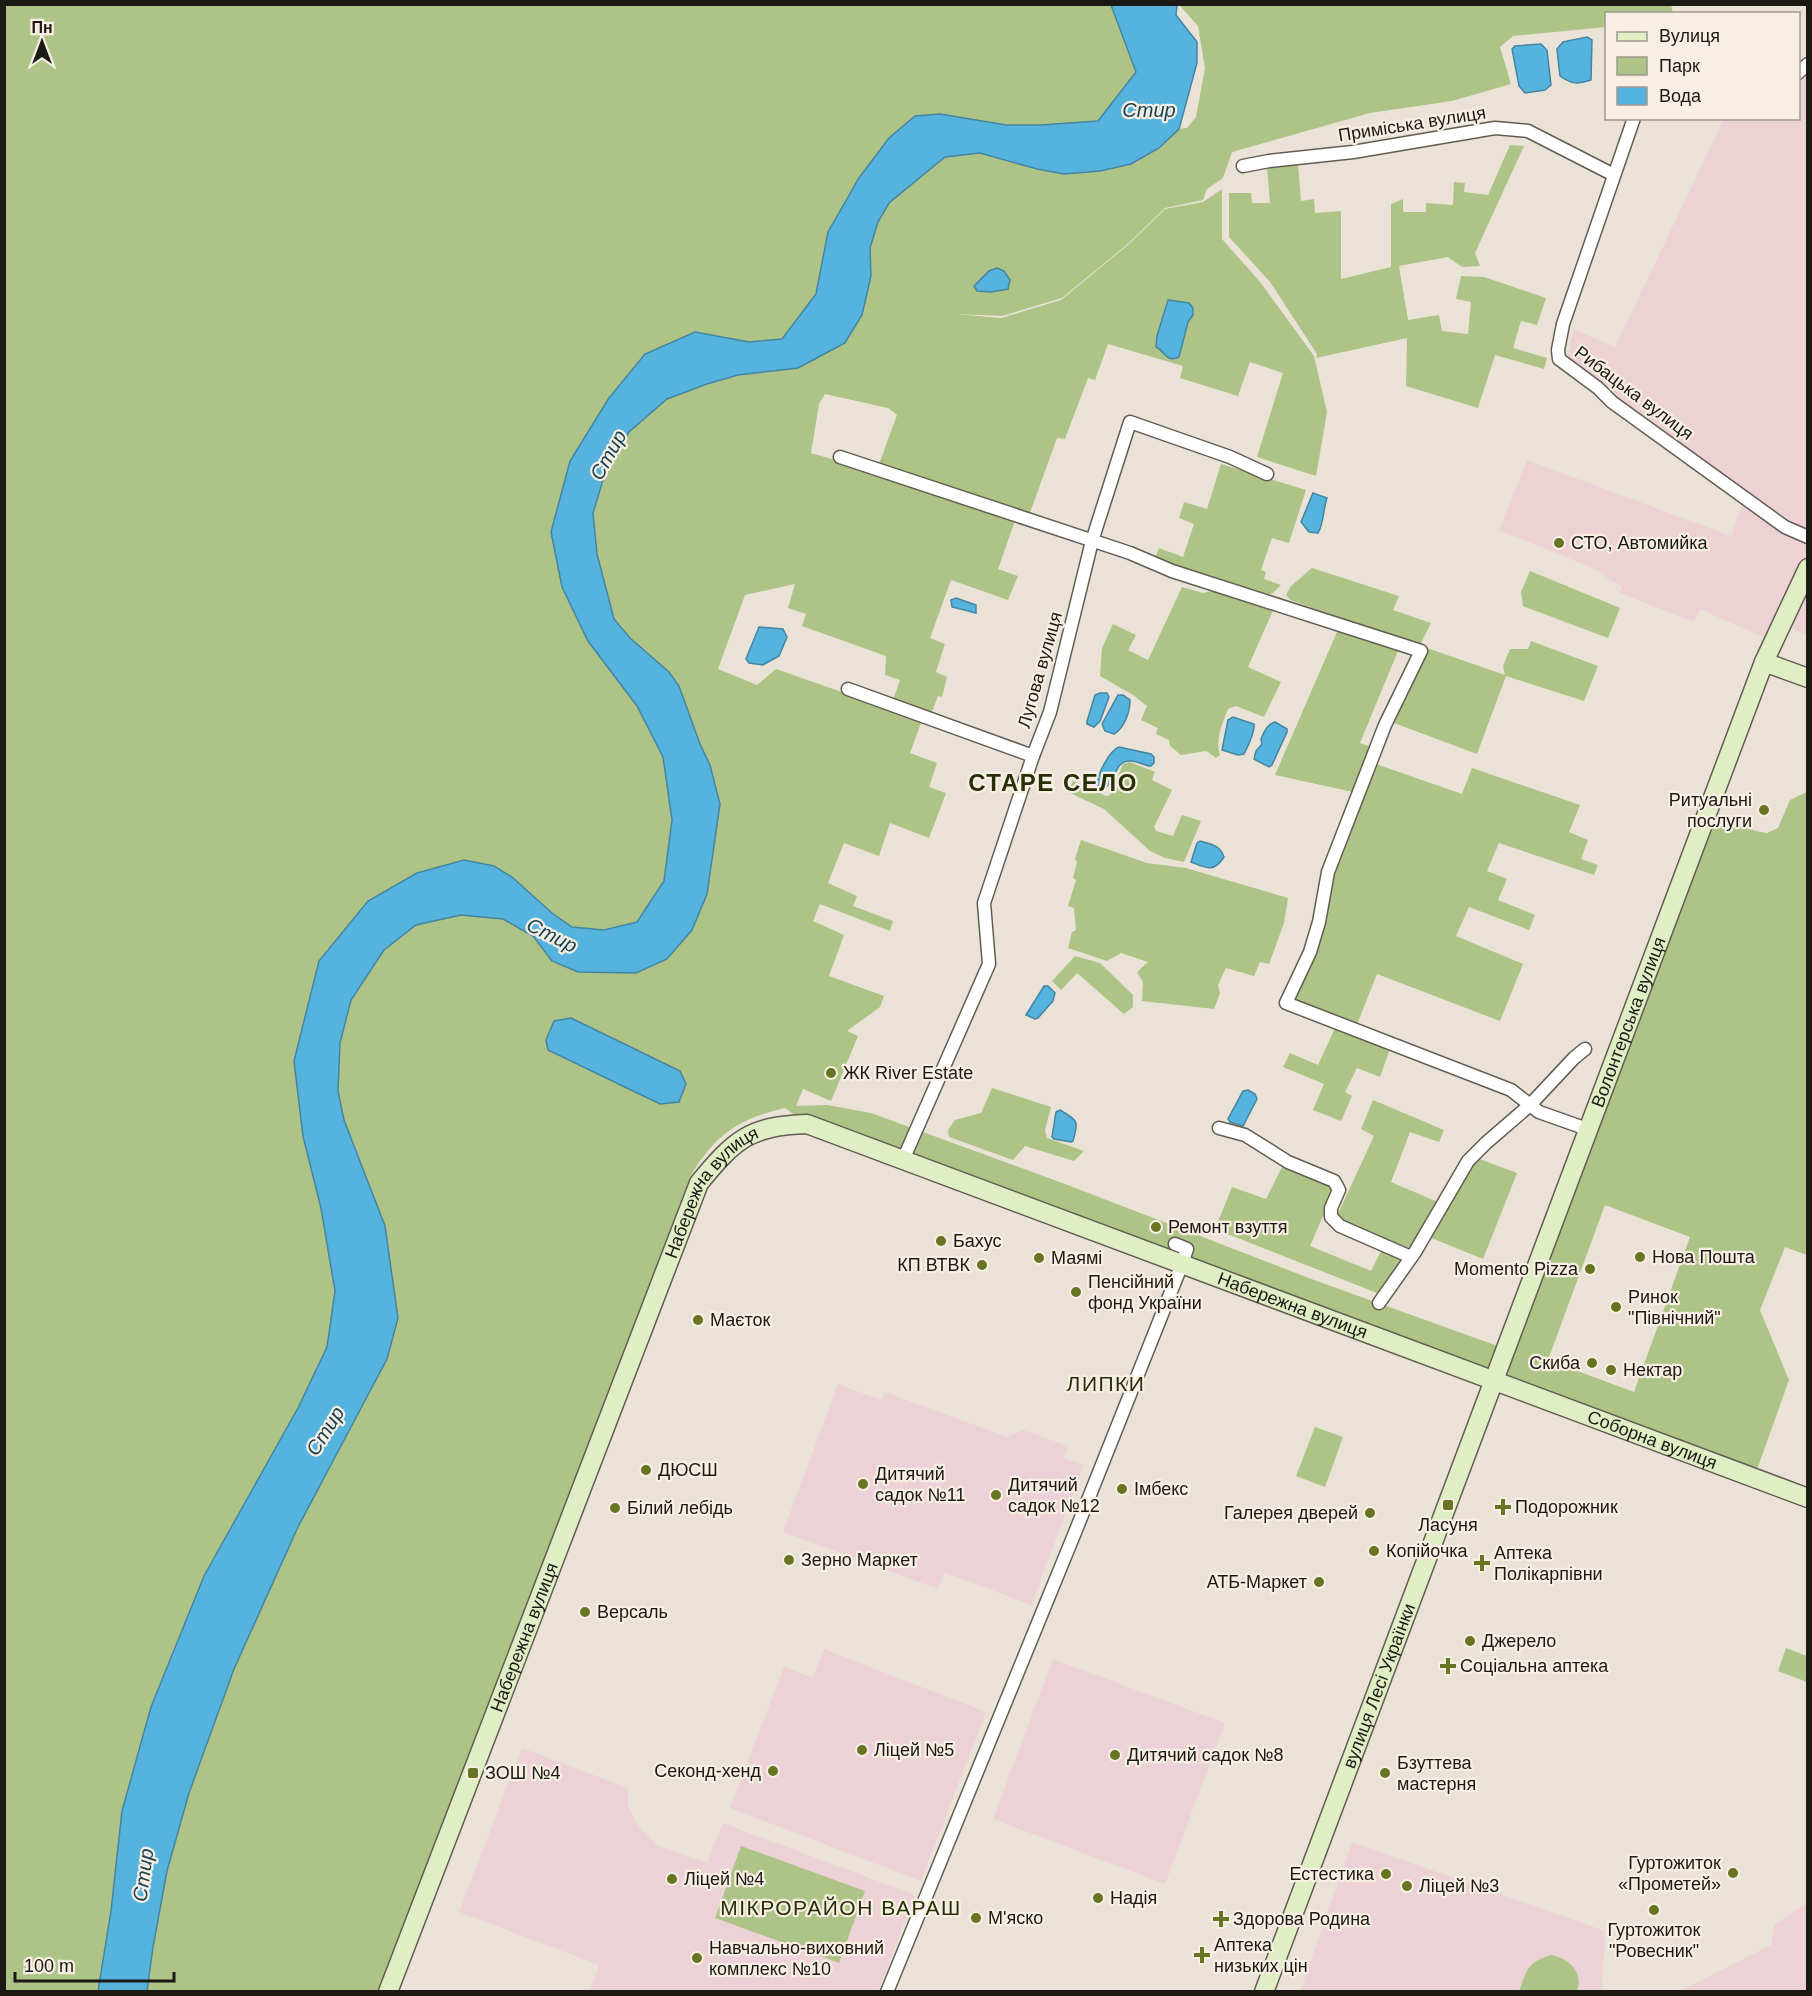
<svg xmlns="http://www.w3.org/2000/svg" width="1812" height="1996" font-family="Helvetica,sans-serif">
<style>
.industrial{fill:#ecd2d4}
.education{fill:#ecd2d6}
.green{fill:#adc486;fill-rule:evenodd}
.water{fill:#55b3de;stroke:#4485a2;stroke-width:1.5}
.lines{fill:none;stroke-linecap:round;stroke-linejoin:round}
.street-casing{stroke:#635c52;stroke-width:15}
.secondary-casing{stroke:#635c52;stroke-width:21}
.street{stroke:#fff;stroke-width:12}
.secondary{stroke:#e0eec5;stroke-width:18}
.poi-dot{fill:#677421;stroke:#f7efe3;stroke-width:2}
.labels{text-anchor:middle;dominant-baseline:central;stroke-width:4.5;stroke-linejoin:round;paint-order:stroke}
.street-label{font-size:18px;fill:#1c1915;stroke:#f7efe3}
.poi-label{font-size:18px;fill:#1c1915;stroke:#f7efe3;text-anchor:start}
.water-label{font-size:20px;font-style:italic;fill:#184153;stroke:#f7efe3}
.quarter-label{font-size:21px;letter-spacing:1.5px;fill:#282f07;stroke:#f7efe3}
.district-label{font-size:24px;font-weight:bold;letter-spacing:1.5px;fill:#282f07;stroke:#f7efe3}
</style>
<rect width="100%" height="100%" fill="#eae2d6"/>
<polygon class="industrial" points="1807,75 1807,635 1782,624 1774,642 1700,609 1694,622 1619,593 1622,586 1608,579 1597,570 1499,530 1527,460 1731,536 1745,497 1598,388 1568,356 1573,329 1615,347 1724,119 1798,118 1799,83"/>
<g class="education">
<polygon points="838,1384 881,1400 885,1392 1007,1437 1023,1430 1068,1446 1064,1458 1084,1465 1031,1605 944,1572 938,1589 783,1532"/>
<polygon points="824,1649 986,1712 921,1881 730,1808 784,1667 813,1678"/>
<polygon points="1053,1659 1225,1723 1165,1884 993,1819"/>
<polygon points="522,1748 628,1788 628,1805 638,1826 656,1845 707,1863 723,1823 915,1895 878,1992 590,1991 599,1965 459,1912"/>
<polygon points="1352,1842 1605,1931 1602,1991 1300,1992"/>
<polygon points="1807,1903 1807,1991 1680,1991 1771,1945 1774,1925"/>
</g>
<g class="green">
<path d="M5 5H1111L1136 72 1098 121 1041 125H1006L940 114 889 138 859 178 828 232 816 294 782 339 749 342 695 332 645 354 609 398 570 461 551 532 562 587 588 641 637 706 663 757 672 820 664 881 637 922C617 927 594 934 573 927 559 922 525 889 512 877L319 961 294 1061 303 1136 321 1208 335 1291 327 1348 298 1408 204 1576 151 1707 122 1811 111 1911 98 1991H5Z"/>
<path d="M1181 5H1671L1673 13 1606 14V27L1513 36 1500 47 1511 84 1452 101 1370 113 1232 152 1223 178 1207 189 1203 200 1165 208 1129 243 1062 298 1002 316 954 314 1001 318 1061 300 1129 244 1165 209 1203 202 1222 189V239L1261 283 1314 356 1327 412 1316 476 1257 457 1283 373 1250 362 1238 396 1180 378 1183 366 1108 344 1095 380 1088 378 1065 439 1057 438 1027 521 1016 518 998 569 1018 576 1008 600 951 580 930 638 945 644 936 672 947 677 942 697 938 696 931 714 892 703 900 680 885 675 886 656 802 626 806 614 788 608 795 584 745 595 718 669 757 685 776 669 922 720 910 753 937 763 929 787 946 793 929 838 890 823 879 856 844 843 828 883 857 896 853 906 893 921 890 931 820 904 813 921 844 935 829 976 884 996 880 1007 847 1031 858 1036 831 1101 803 1089 796 1106 827 1105 871 1113 1065 1184 1314 1280 1506 1349 1708 814 1756 831 1767 833 1778 828 1790 800 1807 792V1255L1785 1247 1760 1310 1789 1380 1754 1478 807 1124 785 1108C739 1119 716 1134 691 1175L380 1991 147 1992 153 1947 167 1871 189 1793 234 1669 298 1527 387 1359 398 1318 359 1159 344 1120 338 1091 340 1043 351 1000 384 950 416 925 461 915 503 919 533 936 552 961 636 973 667 959 710 765 700 745 679 686 669 672 630 638 614 619 597 554 593 513 606 470 629 432 666 399 707 384 738 375 771 372 845 343 862 315 871 276 870 248 878 222 889 203 945 157 980 153 1037 169 1064 174 1100 171 1159 148 1179 129 1187 128 1196 117 1205 68 1198 26 1181 7ZM825 394 888 408 897 415 876 472 811 453 819 404ZM1605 1205 1690 1237 1634 1392 1548 1360Z"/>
<polygon points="1510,145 1524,146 1475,253 1480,266 1462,267 1448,257 1399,266 1408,320 1439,315 1442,331 1468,334 1471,302 1456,299 1461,276 1484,277 1546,298 1537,325 1521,321 1513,348 1547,358 1544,369 1495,355 1478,408 1406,386 1407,338 1316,358 1317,354 1270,282 1229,237 1229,193 1251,193 1252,203 1270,203 1267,167 1298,164 1301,201 1314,199 1315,213 1341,211 1341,279 1391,267 1391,204 1403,199 1403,212 1426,212 1426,203 1453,205 1454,182 1465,183 1464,192 1488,195"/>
<polygon points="1221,464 1306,490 1289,543 1272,538 1261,570 1266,572 1264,579 1281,585 1273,593 1265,596 1154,561 1159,548 1183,557 1194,524 1179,518 1184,502 1207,509"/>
<polygon points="1312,568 1399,596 1393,610 1431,623 1421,643 1418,645 1290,600 1286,595 1291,586"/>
<polygon points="1530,571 1620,608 1608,638 1523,606 1521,592"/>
<path d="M1182 587 1203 593 1215 590 1275 606 1248 667 1281 682 1264 717 1236 706 1228 709C1222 724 1215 740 1220 755L1216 758 1206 751 1181 755 1170 746 1169 740 1156 734 1158 728 1141 720 1147 706 1133 695 1100 676 1102 648 1113 624 1136 635 1128 650 1148 660Z"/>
<polygon points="1340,625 1400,646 1360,743 1374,748 1353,792 1275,775"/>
<polygon points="1531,641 1598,666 1584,701 1506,676 1477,754 1394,723 1427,648 1505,675 1503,666 1510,649 1528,649"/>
<polygon points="1130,762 1155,772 1152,780 1172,790 1154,827 1156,831 1173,836 1182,815 1201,821 1184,862 1165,858 1150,851 1104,809 1068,792 1073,781 1106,796 1110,795 1123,764"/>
<polygon points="1376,764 1462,794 1472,768 1580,805 1569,832 1588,840 1581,859 1598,865 1594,875 1499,843 1487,871 1507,879 1498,900 1535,915 1529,930 1469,907 1456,936 1523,964 1500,1021 1377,974 1356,1027 1297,1002 1295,997 1332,872"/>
<polygon points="1081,840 1147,863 1186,868 1288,898 1284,923 1269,964 1260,962 1254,976 1226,968 1218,985 1220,993 1214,1009 1142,1001 1143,982 1137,972 1148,962 1121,953 1107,961 1068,948 1072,932 1076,930 1074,908 1068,906 1076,880 1073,878 1077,862 1075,859"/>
<polygon points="1075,956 1100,963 1133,995 1133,1007 1124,1014 1077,973 1061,990 1052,981"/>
<polygon points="1335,1028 1390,1049 1380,1077 1357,1068 1345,1092 1352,1096 1341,1121 1313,1110 1324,1084 1283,1067 1290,1053 1318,1065"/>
<polygon points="992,1088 1051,1107 1045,1130 1047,1138 1084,1151 1074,1161 1025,1146 1013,1160 949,1137 948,1130 955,1120 981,1113"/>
<polygon points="1373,1100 1444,1130 1439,1142 1410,1132 1391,1182 1440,1203 1410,1248 1346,1225 1336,1218 1374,1136 1361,1129"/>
<polygon points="1477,1158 1517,1173 1483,1259 1429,1237 1474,1160"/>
<polygon points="1283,1165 1332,1187 1333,1193 1310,1246 1371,1271 1383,1247 1402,1258 1381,1292 1377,1293 1215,1229 1232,1187 1266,1199"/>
<polygon points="1315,1427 1343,1437 1325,1487 1296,1476"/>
<polygon points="1786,1648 1807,1656 1807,1682 1778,1671"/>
<polygon points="741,1846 865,1891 839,1963 715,1918"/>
<path d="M1552 1955C1569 1959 1584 1972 1577 1991H1519C1527 1970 1528 1961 1552 1955Z"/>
</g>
<g class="water">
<polygon points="1111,5 1177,5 1176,15 1197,42 1197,63 1179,129 1159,148 1131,164 1100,171 1064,174 1037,169 980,153 945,157 889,203 878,222 870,248 871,276 862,315 845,343 798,368 738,375 707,384 667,399 629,432 606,470 593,513 597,554 614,619 630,638 669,672 679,686 700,744 710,765 720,804 707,894 692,930 667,959 636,973 578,972 552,961 533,936 503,919 461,915 416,925 384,950 351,1000 340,1043 338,1091 344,1120 385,1226 398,1318 387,1359 298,1527 234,1669 189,1793 167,1871 153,1947 147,1991 98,1991 111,1911 122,1811 151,1707 204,1576 298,1408 327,1347 335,1291 321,1208 303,1136 294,1061 319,961 368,901 417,873 464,860 494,866 512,877 552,913 572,927 604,930 637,922 664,881 672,820 663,757 637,706 588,641 562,587 551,532 570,461 609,398 645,354 695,332 749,342 782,339 816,294 828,232 859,178 889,138 915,116 940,114 1006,125 1041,125 1098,121 1136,72"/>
<path d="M1587 37 1592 40 1591 80C1578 84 1572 85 1560 76L1557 49 1563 42Z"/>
<polygon points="1541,44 1547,50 1551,85 1545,90 1525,93 1519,86 1512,49 1515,46"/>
<polygon points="997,268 1004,271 1010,280 1008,289 991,292 977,291 974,286 989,271"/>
<path d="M1168 300 1189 303 1193 308V315L1188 322 1179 357C1166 363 1166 352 1156 347L1157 336Z"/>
<path d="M1313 493 1327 498C1323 509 1324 523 1318 533L1309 532 1301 522Z"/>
<polygon points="956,598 976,605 976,613 952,607 951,600"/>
<polygon points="759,627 783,629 787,637 779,656 763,665 749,663 746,659"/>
<polygon points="1100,693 1107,693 1109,697 1100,721 1094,727 1087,724 1087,721 1095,695"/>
<path d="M1118 695H1123L1130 700C1130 713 1124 728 1114 734L1105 731 1102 724Z"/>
<path d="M1233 717 1254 724C1255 731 1247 748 1244 754L1238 755 1222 750 1228 720Z"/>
<path d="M1275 722 1287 729V732L1272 765 1269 767 1254 759 1256 751 1262 744 1261 739C1264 732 1267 724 1275 722Z"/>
<path d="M1119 747 1151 754 1154 757V763L1151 766C1144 766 1138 761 1131 761 1115 759 1116 781 1105 788L1097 787C1096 776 1109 751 1119 747Z"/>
<path d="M1200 841C1211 844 1220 845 1224 857 1214 873 1206 868 1191 862L1197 843Z"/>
<polygon points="1044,986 1048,986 1055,993 1053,1001 1038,1018 1035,1019 1026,1015"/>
<polygon points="571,1018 680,1071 686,1084 679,1102 660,1104 548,1050 546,1040 554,1021"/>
<polygon points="1248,1090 1255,1094 1257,1099 1243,1126 1230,1122 1228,1119 1243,1091"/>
<path d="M1060 1110C1078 1121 1079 1120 1073 1141L1071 1142 1054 1139 1052 1137 1056 1112Z"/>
</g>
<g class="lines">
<defs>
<g id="street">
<polyline points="1798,73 1808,64"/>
<polyline points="1634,118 1563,324 1558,350 1559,359 1598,388 1612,402 1785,527 1808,537"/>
<polyline points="1243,166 1269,161 1353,152 1495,128 1528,131 1614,175"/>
<polyline points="840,457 1130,553 1172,571 1421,651 1385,725 1328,872 1319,922 1310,952 1286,1003 1511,1090 1539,1112 1590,1130"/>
<polyline points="848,689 1033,756"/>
<polyline points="1219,1128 1245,1135 1288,1162 1334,1181 1339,1190 1331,1208 1331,1217 1340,1226 1411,1257"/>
<polyline points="903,1160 989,964 984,903 1033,756 1050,712 1092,541 1130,422 1230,457 1267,474"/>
<polyline points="1379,1303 1415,1252 1468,1161 1486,1143 1530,1105 1574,1058 1585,1049"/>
<polyline points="887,1992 1076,1530 1182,1264 1187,1249 1175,1244"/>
</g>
<g id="secondary">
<polyline points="1764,662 1808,678"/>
<path id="s1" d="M388 1992 699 1183C735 1139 750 1126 807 1124L1808 1498"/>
<path id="s2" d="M1264 1992 1764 662 1808 568"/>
</g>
</defs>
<use href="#street" class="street-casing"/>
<use href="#secondary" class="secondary-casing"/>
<use href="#street" class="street"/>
<use href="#secondary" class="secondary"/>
</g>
<g class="poi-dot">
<circle cx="1559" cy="543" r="6"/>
<circle cx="1764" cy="810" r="6"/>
<circle cx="831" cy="1073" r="6"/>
<circle cx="1156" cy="1227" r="6"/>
<circle cx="941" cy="1241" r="6"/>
<circle cx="1640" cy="1257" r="6"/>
<circle cx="1039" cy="1258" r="6"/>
<circle cx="982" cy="1265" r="6"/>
<circle cx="1590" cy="1269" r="6"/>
<circle cx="1076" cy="1292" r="6"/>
<circle cx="1616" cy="1307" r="6"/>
<circle cx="698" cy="1320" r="6"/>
<circle cx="1592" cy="1363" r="6"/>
<circle cx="1611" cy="1370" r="6"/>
<circle cx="646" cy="1470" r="6"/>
<circle cx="863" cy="1484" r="6"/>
<circle cx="1122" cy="1489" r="6"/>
<circle cx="996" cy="1495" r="6"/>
<rect x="1442" y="1499" width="12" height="12" rx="3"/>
<path d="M1500 1498h6v6h6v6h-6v6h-6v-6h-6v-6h6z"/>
<circle cx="615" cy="1508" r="6"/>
<circle cx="1370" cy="1513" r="6"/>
<circle cx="1374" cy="1551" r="6"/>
<circle cx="789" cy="1560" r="6"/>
<path d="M1479 1554h6v6h6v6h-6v6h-6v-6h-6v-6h6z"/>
<circle cx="1319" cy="1582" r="6"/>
<circle cx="585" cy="1612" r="6"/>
<circle cx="1470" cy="1641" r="6"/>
<path d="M1445 1657h6v6h6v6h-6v6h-6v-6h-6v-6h6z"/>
<circle cx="862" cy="1750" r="6"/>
<circle cx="1115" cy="1755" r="6"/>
<circle cx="773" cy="1771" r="6"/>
<rect x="467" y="1767" width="12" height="12" rx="3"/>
<circle cx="1385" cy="1773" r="6"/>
<circle cx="1733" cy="1873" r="6"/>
<circle cx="1386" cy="1874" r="6"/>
<circle cx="672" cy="1879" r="6"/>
<circle cx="1407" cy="1886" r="6"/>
<circle cx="1098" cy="1898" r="6"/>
<circle cx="1654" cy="1910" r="6"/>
<circle cx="976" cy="1918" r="6"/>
<path d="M1218 1910h6v6h6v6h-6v6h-6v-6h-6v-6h6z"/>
<path d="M1199 1946h6v6h6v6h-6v6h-6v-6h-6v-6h6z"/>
<circle cx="697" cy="1958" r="6"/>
</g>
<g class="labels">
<g class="street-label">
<text transform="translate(1412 124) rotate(-9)">Приміська вулиця</text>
<text transform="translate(1634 393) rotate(37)">Рибацька вулиця</text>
<text transform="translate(1040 670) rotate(-74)">Лугова вулиця</text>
<text stroke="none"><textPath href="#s2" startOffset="1036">Волонтерська вулиця</textPath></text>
<text stroke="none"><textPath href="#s1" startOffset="866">Набережна вулиця</textPath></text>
<text stroke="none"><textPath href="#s1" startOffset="1514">Набережна вулиця</textPath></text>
<text stroke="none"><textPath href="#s1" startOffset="1898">Соборна вулиця</textPath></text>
<text stroke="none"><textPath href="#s1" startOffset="380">Набережна вулиця</textPath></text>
<text stroke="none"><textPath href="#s2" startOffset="327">вулиця Лесі Українки</textPath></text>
</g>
<g class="poi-label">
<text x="1571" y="543">СТО, Автомийка</text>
<text x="1752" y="800" text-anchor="end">Ритуальні<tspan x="1752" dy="21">послуги</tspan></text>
<text x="843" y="1073">ЖК River Estate</text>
<text x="1168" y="1227">Ремонт взуття</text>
<text x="953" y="1241">Бахус</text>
<text x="1652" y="1257">Нова Пошта</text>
<text x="1051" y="1258">Маямі</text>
<text x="970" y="1265" text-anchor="end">КП ВТВК</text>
<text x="1578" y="1269" text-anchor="end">Momento Pizza</text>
<text x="1088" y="1282">Пенсійний<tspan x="1088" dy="21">фонд України</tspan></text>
<text x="1628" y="1297">Ринок<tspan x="1628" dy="21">"Північний"</tspan></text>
<text x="710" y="1320">Маєток</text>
<text x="1580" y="1363" text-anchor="end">Скиба</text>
<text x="1623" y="1370">Нектар</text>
<text x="658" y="1470">ДЮСШ</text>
<text x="875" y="1474">Дитячий<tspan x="875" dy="21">садок №11</tspan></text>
<text x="1008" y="1485">Дитячий<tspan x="1008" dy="21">садок №12</tspan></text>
<text x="1134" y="1489">Імбекс</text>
<text x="1515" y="1507">Подорожник</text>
<text x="627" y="1508">Білий лебідь</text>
<text x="1358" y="1513" text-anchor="end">Галерея дверей</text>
<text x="1448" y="1525" text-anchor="middle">Ласуня</text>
<text x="1386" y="1551">Копійочка</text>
<text x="1494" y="1553">Аптека<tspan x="1494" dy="21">Полікарпівни</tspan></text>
<text x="801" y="1560">Зерно Маркет</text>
<text x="1307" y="1582" text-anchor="end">АТБ-Маркет</text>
<text x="597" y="1612">Версаль</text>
<text x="1482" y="1641">Джерело</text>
<text x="1460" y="1666">Соціальна аптека</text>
<text x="874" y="1750">Ліцей №5</text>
<text x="1127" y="1755">Дитячий садок №8</text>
<text x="1397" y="1763">Бзуттева<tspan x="1397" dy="21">мастерня</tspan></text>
<text x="761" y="1771" text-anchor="end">Секонд-хенд</text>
<text x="485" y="1773">ЗОШ №4</text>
<text x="1721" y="1863" text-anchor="end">Гуртожиток<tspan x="1721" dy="21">«Прометей»</tspan></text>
<text x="1374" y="1874" text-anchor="end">Естестика</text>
<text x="684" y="1879">Ліцей №4</text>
<text x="1419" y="1886">Ліцей №3</text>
<text x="1110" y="1898">Надія</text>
<text x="988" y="1918">М'яско</text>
<text x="1233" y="1919">Здорова Родина</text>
<text x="1654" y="1930" text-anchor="middle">Гуртожиток<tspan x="1654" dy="21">"Ровесник"</tspan></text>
<text x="1214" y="1945">Аптека<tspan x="1214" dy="21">низьких цін</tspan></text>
<text x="709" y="1948">Навчально-виховний<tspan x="709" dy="21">комплекс №10</tspan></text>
</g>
<g class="water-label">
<text x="1149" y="110">Стир</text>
<text transform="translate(608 455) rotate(-61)">Стир</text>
<text transform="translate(552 935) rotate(27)">Стир</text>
<text transform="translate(325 1431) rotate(-58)">Стир</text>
<text transform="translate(143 1875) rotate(-82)">Стир</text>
</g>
<g class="quarter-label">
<text x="1106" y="1383">ЛИПКИ</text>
<text x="841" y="1907">МІКРОРАЙОН ВАРАШ</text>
</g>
<g class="district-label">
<text x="1053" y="782">СТАРЕ СЕЛО</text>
</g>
</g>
<rect width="1812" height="1996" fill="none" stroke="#1c1915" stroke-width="12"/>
<rect x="1605" y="12" width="195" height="108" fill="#f7efe3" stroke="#9f9991" stroke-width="1.5"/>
<rect x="1617" y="32" width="30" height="9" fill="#e0eec5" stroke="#9f9991" stroke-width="1.5"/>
<text x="1659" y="42" font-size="18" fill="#1c1915">Вулиця</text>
<rect x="1617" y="57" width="30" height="18" fill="#adc486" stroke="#9f9991" stroke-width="1.5"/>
<text x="1659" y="72" font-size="18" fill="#1c1915">Парк</text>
<rect x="1617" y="87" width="30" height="18" fill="#55b3de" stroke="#9f9991" stroke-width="1.5"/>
<text x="1659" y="102" font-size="18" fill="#1c1915">Вода</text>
<g transform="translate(42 42)" stroke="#f7efe3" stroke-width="4.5" paint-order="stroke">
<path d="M0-4.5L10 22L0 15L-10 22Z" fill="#1c1915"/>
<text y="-9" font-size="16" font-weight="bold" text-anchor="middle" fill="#1c1915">Пн</text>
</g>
<path d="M15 1972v9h159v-9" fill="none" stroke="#1c1915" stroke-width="3"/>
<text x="24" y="1972" font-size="18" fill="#1c1915" stroke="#f7efe3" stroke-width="4.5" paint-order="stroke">100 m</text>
</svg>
